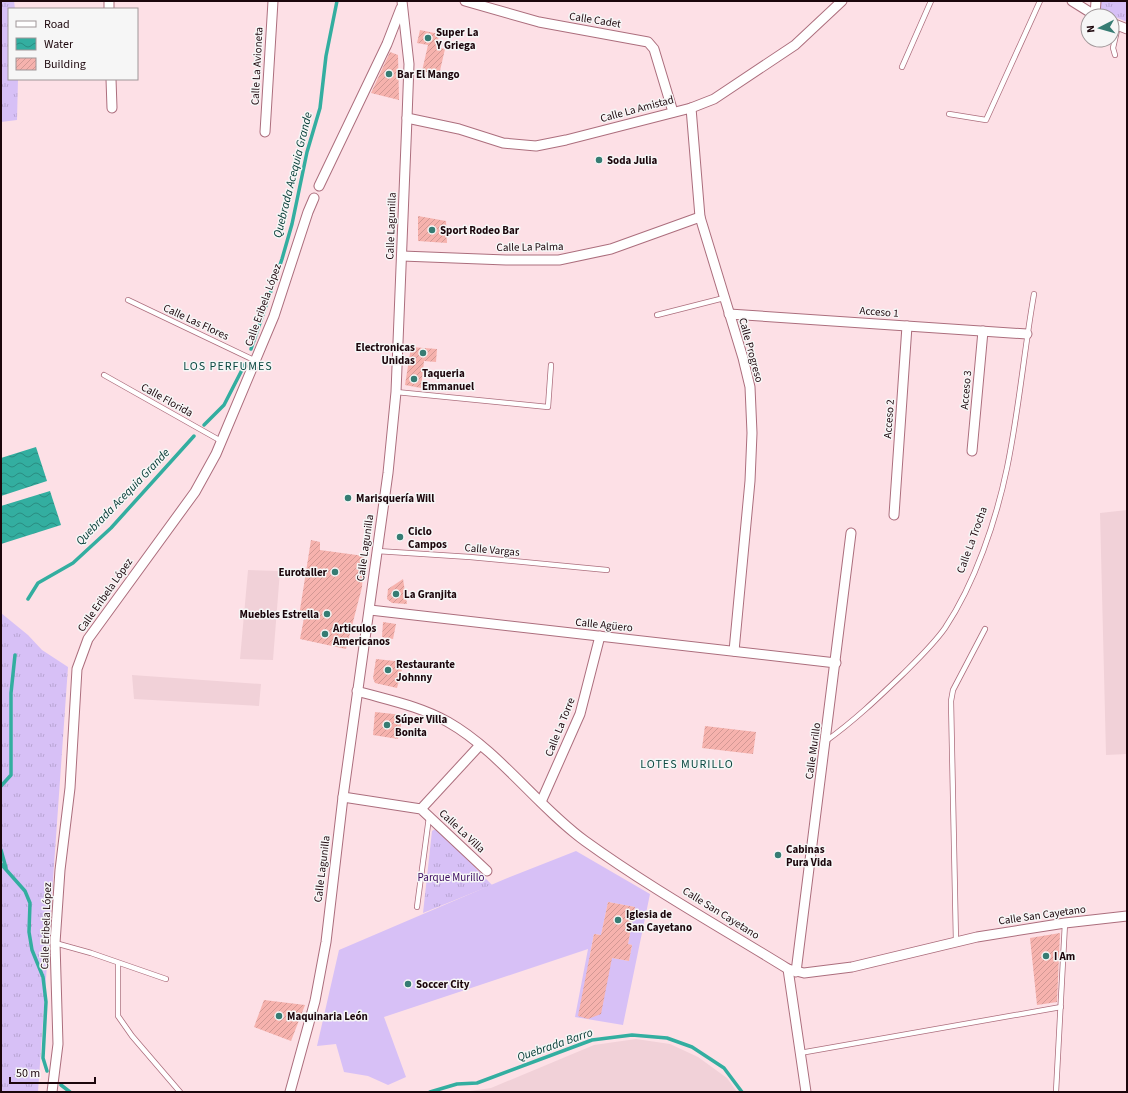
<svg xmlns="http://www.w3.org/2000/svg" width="1128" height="1093" font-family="'Source Sans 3',sans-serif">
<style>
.built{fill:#f1d1d8}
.grass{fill:url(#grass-tufts)}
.garden{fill:#d7c0f6;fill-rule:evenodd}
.water{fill:url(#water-waves)}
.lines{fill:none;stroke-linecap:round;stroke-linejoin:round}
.stream{stroke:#33aea0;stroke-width:3.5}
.building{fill:url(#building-hatch)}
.lane-casing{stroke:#ac6e7d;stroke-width:6}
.street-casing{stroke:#ac6e7d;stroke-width:11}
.lane{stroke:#fff;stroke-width:4.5}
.street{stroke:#fff;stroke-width:9}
.poi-dot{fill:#367c73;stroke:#f6f6f6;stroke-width:1.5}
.labels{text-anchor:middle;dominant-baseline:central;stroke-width:3;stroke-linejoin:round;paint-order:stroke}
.street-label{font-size:11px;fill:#1c060c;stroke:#f6f6f6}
.poi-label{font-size:11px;font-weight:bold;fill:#1c060c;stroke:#f6f6f6;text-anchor:start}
.park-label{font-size:11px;fill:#3b0a60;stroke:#f6f6f6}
.water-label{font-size:12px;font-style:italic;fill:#003832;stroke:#f6f6f6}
.neighbourhood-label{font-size:12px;letter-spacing:1px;fill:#0d4a43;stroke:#f6f6f6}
</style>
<defs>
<pattern id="grass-tufts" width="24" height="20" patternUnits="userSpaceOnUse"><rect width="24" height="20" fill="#d7c0f6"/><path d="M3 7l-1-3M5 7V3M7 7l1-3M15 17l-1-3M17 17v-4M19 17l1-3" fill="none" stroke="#b8a4d2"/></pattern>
<pattern id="water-waves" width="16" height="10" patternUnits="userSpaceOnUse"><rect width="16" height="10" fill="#33aea0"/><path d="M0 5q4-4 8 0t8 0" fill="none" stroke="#2a8c81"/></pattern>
<pattern id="building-hatch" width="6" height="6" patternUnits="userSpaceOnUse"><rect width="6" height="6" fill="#f6b2ad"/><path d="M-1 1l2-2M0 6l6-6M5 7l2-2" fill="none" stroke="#d29894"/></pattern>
</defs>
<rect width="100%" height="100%" fill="#fde0e6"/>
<g class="built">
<polygon points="1127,510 1127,754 1106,755 1100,513"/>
<polygon points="248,570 280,571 273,660 240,659"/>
<polygon points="132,675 261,684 259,706 134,699"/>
<polygon points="636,1039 670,1044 698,1057 727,1078 737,1092 463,1092 491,1088 594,1045"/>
</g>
<g class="grass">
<polygon points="1,1 14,1 15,9 9,9 9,79 18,79 17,120 1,122"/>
<polygon points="1101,1 1127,1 1127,22 1101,11"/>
<polygon points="1,613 28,635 42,650 68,667 38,1092 1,1092"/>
<polygon points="437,828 492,885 423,913 432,831"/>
</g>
<path class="garden" d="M576 851 650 894 623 1025 575 1017 588 949 384 1017 406 1077 388 1085 368 1076 344 1072 336 1044 317 1046 339 950 505 879ZM608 902 635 907 628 944 632 945 629 961 590 954 594 934 601 935Z"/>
<g class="water">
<polygon points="36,447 47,481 1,496 1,458"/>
<polygon points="50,491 61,525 1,544 1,506"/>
</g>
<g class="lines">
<g class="stream">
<polyline points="251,349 282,259 292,224 307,152 320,108 326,56 337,1"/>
<polyline points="204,425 224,405 245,364"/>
<polyline points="28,599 38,583 73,563 111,528 194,436"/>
<polyline points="1,786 11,775 11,693 15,655"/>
<polyline points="1,850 6,868"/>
<polyline points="1,864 25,891 30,903 29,932 32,950 43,977 46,1002 43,1058 47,1071"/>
<polyline points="61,1085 70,1092"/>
<polyline points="430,1092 457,1084 477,1083 592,1040 632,1035 667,1038 692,1047 724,1068 742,1092"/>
</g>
</g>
<g class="building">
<polygon points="420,30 439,34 437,47 445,49 439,75 422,71 428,45 417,43"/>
<polygon points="390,52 398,55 399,100 371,93"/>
<polygon points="418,216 446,221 447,243 418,241"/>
<polygon points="411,347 437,349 436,362 424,361 421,388 405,385"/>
<polygon points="311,540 320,542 320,550 364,556 362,587 346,649 300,639 304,618 299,616"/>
<polygon points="403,579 407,604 392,603 387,599 388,589"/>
<polygon points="383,622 396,624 393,639 382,637"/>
<polygon points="376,659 404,662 397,688 375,683 373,678"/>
<polygon points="375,712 403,715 398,739 373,735"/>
<polygon points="705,726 756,732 753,754 702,748"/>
<polygon points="608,902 635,907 628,944 632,945 629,961 612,958 601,1014 588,1019 578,1016 594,934 601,935"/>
<polygon points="1060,933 1057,1002 1037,1005 1030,938"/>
<polygon points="264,1000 305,1005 291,1041 254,1027"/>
</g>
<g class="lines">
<defs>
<g id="lane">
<polyline points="1115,55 1113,48 1118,26"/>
<polyline points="902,67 931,1"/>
<polyline points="949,114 986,120 1040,1"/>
<polyline points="128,300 256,361"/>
<polyline points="657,315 724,298"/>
<polyline points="104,375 221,441"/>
<polyline points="396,392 548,407 551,365"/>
<polyline points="377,551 470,557 607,570"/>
<path d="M826 741C854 721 878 698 902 675 917 660 933 645 945 628 975 583 996 521 1007 468 1019 410 1024 351 1034 294"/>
<polyline points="417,907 429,817"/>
<polyline points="956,942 951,701 953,690 985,629"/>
<polyline points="55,943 91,953 166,979"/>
<polyline points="118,964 118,1016 132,1036 180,1092"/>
<polyline points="800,1053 1061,1007"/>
<polyline points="1056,1092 1065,923"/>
</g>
<g id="street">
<polyline points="109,1 109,9"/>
<polyline points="465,1 539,22 648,42 654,49 673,112"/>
<polyline points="1072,1 1096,16"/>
<polyline points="1095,15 1096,1"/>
<polyline points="1112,23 1127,29"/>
<polyline points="111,79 112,108"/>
<polyline points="691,108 700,217 743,358 750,387 752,433 750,481 734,651"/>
<polyline points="407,118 459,129 503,143 536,146 566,140 691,108 714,99 795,45 842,1"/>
<polyline points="265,132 273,1"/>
<polyline points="319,186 387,44 401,8"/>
<polyline points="402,256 506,260 559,260 611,249 700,217"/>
<polyline points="729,314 1027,334"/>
<polyline points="972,451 983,331"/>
<polyline points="894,515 907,326"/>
<polyline points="370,610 836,663"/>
<path d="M357 691C388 700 420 706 448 722 499 751 538 807 585 841 650 888 720 927 788 969L804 973 852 967 977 937 1065 923 1127 916"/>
<polyline points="343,797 421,809 487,871"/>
<polyline points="541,802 580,714 600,636"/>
<polyline points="421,809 480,745"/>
<polyline points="788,969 806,1092"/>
<polyline points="796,972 851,533"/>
<polyline points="52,1092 58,1044 55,943 60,870 70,788 77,669 88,639 195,492 216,454 274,316 308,212 314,198"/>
<polyline points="290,1092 315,1001 326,942 343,797 388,473 396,392 407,118 409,64 402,1"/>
</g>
</defs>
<use href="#lane" class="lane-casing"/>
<use href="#street" class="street-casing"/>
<use href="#lane" class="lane"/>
<use href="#street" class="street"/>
</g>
<g class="poi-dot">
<circle cx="428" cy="38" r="4"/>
<circle cx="389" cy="74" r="4"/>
<circle cx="599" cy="160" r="4"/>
<circle cx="432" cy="230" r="4"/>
<circle cx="423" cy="353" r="4"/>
<circle cx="414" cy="379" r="4"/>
<circle cx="348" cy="498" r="4"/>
<circle cx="400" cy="537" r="4"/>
<circle cx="335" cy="572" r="4"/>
<circle cx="396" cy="594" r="4"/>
<circle cx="327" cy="614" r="4"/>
<circle cx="325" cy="634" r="4"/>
<circle cx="388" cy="670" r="4"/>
<circle cx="387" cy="725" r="4"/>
<circle cx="778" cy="855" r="4"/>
<circle cx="618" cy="920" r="4"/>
<circle cx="1046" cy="956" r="4"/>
<circle cx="408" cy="984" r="4"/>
<circle cx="279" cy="1016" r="4"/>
</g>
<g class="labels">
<g class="street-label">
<text transform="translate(595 20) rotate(9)">Calle Cadet</text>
<text transform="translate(257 66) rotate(-87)">Calle La Avioneta</text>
<text transform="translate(637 109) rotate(-15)">Calle La Amistad</text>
<text transform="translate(391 226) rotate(-88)">Calle Lagunilla</text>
<text transform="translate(530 247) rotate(-1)">Calle La Palma</text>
<text transform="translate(263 305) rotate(-70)">Calle Eribela López</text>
<text transform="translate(879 312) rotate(4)">Acceso 1</text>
<text transform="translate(196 322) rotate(25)">Calle Las Flores</text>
<text transform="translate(751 350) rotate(75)">Calle Progreso</text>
<text transform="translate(966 390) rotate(-85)">Acceso 3</text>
<text transform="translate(167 400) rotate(29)">Calle Florida</text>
<text transform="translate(889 419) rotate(-86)">Acceso 2</text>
<text transform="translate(972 540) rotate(-70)">Calle La Trocha</text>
<text transform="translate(365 548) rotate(-82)">Calle Lagunilla</text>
<text transform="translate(492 550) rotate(5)">Calle Vargas</text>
<text transform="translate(105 595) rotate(-55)">Calle Eribela López</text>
<text transform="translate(604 625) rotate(6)">Calle Agüero</text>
<text transform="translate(560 727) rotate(-68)">Calle La Torre</text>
<text transform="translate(813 751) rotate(-82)">Calle Murillo</text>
<text transform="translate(462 831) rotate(43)">Calle La Villa</text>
<text transform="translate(322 869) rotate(-83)">Calle Lagunilla</text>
<text transform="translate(721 913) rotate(32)">Calle San Cayetano</text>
<text transform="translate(1042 915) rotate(-8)">Calle San Cayetano</text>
<text transform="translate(46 926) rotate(-88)">Calle Eribela López</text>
</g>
<g class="poi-label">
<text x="436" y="32">Super La<tspan x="436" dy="13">Y Griega</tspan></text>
<text x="397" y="74">Bar El Mango</text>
<text x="607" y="160">Soda Julia</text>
<text x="440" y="230">Sport Rodeo Bar</text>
<text x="415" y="347" text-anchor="end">Electronicas<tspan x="415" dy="13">Unidas</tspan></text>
<text x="422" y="373">Taqueria<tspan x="422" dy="13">Emmanuel</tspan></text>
<text x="356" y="498">Marisquería Will</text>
<text x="408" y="531">Ciclo<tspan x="408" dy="13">Campos</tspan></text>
<text x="327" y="572" text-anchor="end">Eurotaller</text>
<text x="404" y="594">La Granjita</text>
<text x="319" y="614" text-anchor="end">Muebles Estrella</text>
<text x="333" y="628">Articulos<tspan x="333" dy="13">Americanos</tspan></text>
<text x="396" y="664">Restaurante<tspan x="396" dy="13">Johnny</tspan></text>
<text x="395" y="719">Súper Villa<tspan x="395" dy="13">Bonita</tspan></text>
<text x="786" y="849">Cabinas<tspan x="786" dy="13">Pura Vida</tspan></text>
<text x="626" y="914">Iglesia de<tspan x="626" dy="13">San Cayetano</tspan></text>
<text x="1054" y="956">I Am</text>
<text x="416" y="984">Soccer City</text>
<text x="287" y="1016">Maquinaria León</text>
</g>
<g class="park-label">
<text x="451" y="877">Parque Murillo</text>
</g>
<g class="water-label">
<text transform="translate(293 175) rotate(-76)">Quebrada Acequia Grande</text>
<text transform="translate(123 497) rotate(-46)">Quebrada Acequia Grande</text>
<text transform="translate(555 1045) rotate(-19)">Quebrada Barro</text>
</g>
<g class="neighbourhood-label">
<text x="228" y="366">LOS PERFUMES</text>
<text x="687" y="764">LOTES MURILLO</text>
</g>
</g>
<rect width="1128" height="1093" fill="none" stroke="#1c060c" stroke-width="4"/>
<rect x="8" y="8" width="130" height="72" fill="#f6f6f6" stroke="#9f9698"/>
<rect x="16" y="21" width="20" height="6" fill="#ffffff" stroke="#9f9698"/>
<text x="44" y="28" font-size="12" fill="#1c060c">Road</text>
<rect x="16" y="38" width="20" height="12" fill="url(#water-waves)" stroke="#9f9698"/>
<text x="44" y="48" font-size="12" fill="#1c060c">Water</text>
<rect x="16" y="58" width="20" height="12" fill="url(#building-hatch)" stroke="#9f9698"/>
<text x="44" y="68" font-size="12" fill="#1c060c">Building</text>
<g transform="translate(1100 28) rotate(264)"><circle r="19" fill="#f6f6f6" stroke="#9f9698"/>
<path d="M0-3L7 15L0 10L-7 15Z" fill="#367c73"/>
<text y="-6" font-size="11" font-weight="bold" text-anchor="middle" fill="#1c060c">N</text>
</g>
<path d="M10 1077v6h85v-6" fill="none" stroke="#1c060c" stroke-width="2"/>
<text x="16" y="1077" font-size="12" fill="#1c060c" stroke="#f6f6f6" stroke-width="3" paint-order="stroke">50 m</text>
</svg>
